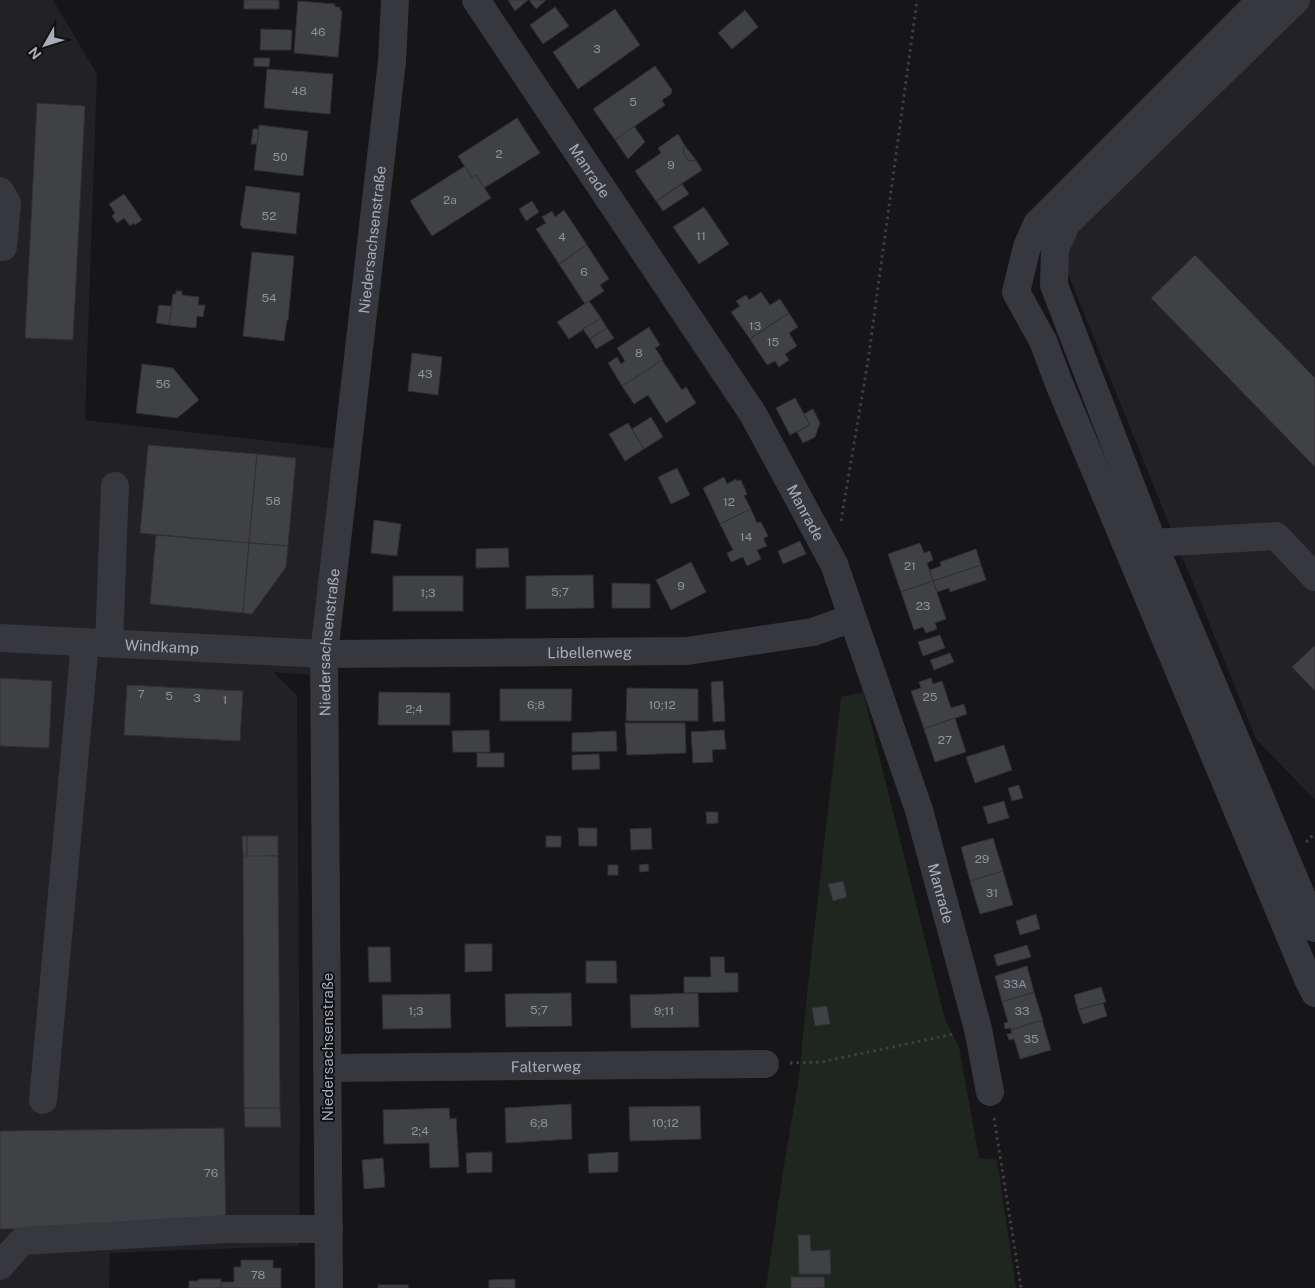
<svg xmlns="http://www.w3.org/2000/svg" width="1315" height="1288" font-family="'Public Sans',sans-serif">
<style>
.built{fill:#222225}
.green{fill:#1e261f}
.building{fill:#404145;stroke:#303034}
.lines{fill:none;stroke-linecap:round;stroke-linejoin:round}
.path{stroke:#3d3f44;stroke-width:3;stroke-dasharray:2.5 4;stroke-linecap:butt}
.minor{stroke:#37383d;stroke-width:28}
.labels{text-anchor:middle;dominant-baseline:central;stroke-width:4;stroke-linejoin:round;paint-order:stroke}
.number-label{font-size:12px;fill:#8e929b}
.street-label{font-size:15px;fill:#a8adb8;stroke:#111113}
</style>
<rect width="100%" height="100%" fill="#161618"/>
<g class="built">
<polygon points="0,0 53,0 97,74 85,420 349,450 324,676 273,672 297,695 300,1125 299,1246 110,1253 109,1288 0,1288"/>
<polygon points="1268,0 1315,0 1315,800 1256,739 1045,217"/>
</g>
<polygon class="green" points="863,692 945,1019 959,1047 979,1158 997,1160 1016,1288 766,1288 783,1171 799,1077 808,984 841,697"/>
<g class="building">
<rect x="244" y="0" width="35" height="9"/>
<polygon points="508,0 528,0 515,11"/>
<polygon points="529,0 546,0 536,9"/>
<polygon points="298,1 335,4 335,7 340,7 340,11 342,11 338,57 294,53"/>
<polygon points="555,7 569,26 543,44 530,25"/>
<polygon points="615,9 640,45 578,89 553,52"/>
<polygon points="745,10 758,27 732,49 718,33"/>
<polygon points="261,29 292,30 291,50 260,50"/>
<polygon points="254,58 270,58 269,67 254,66"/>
<polygon points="655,66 672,90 671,94 662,100 665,105 615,140 593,109"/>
<polygon points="267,69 333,74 330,114 264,108"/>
<polygon points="37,103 85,106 73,340 25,338"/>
<polygon points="517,118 540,153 484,188 476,175 472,178 458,156"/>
<polygon points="259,125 308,131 303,176 254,170"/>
<polygon points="634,126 645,142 628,159 615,140"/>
<polygon points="253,129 259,129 257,144 251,144"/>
<polygon points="678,134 685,146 683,152 689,161 696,160 702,170 656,201 635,171 661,153 658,148"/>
<polygon points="685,146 696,160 689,161 683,152"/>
<polygon points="465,166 472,178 476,175 491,198 432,236 410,201"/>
<polygon points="682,184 689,194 663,211 656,201"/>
<polygon points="246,186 300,193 296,234 242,228 242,226 240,225"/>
<polygon points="124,194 142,220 135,225 134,223 130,226 124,218 117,223 112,216 115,213 109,204"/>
<polygon points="532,201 539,212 526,221 519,209"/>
<polygon points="704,207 729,244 699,264 673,227"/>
<polygon points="564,210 587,245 559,264 536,229 546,223 542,217 552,211 555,217"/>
<polygon points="587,245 609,279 600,285 604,291 585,304 559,264"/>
<polygon points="252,252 294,256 288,321 287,320 284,341 243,336"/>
<polygon points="1195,255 1315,378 1315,467 1151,298"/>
<polygon points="176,291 182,291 182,295 199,297 198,305 205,305 203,317 197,316 196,328 169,325 173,294 176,294"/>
<polygon points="761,292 770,305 780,299 789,313 750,339 731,312 740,306 736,301 746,295 749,300"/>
<polygon points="589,301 601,318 569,339 557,322"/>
<polygon points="159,305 172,306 169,325 156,323"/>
<polygon points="789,313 798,327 789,333 797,346 785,354 789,360 779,367 775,361 767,365 750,339"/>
<polygon points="601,318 607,328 590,339 583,329"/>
<polygon points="649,327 660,345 655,348 663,360 622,386 608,363 617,357 621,364 625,361 617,348"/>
<polygon points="607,328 614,338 596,349 590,339"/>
<polygon points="412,353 442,357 438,395 408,391"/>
<polygon points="662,360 682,390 686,387 696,403 666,423 648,395 634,404 622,386"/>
<polygon points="142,364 173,368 199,400 177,418 136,413"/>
<polygon points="795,398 810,425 790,435 776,408"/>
<polygon points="813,409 820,423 815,437 803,443 797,432 810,425 804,414"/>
<polygon points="651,417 663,437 644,449 632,429"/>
<polygon points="628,423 644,449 625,461 609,434"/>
<polygon points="148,445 257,454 249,543 140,533"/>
<polygon points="257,454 296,458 288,546 249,543"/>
<polygon points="677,468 690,495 671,504 658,477"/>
<polygon points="724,477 727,484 736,479 737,481 741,480 747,494 744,496 751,509 720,524 703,488"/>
<polygon points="751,509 757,523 761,522 768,536 764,538 764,540 767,546 757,550 761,559 747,566 743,557 731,562 727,553 733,550 720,524"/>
<polygon points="374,520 401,524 397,556 371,553"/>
<polygon points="156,535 249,543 243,613 150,604"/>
<polygon points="800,541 806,554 783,564 778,551"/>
<polygon points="249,543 288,546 286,567 252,614 243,613"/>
<polygon points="920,543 924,553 930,551 933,560 927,563 933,581 901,592 888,554"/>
<polygon points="508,548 509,567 476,568 476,549"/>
<polygon points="976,549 981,565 933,581 930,570 941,566 940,562"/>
<polygon points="691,562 706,592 671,610 656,580"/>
<polygon points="981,565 986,580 950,592 949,588 937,592 933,581"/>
<polygon points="593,575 594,608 526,609 526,576"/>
<rect x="393" y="576" width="70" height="35"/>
<polygon points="933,581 946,619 935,623 937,629 926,633 923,627 914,630 901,592"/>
<polygon points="612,583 650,584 650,608 612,608"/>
<polygon points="940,635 945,648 923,656 918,642"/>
<polygon points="1315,645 1315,691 1292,667"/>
<polygon points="950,653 954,662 934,670 930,660"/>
<polygon points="0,678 52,681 49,748 0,746"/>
<polygon points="931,678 933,684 942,681 951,708 964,704 967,714 924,729 911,691 921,688 919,682"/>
<polygon points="723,681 725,721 713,722 711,682"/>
<polygon points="127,685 243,691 240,741 124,735"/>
<polygon points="627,688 698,689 698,721 626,721"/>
<polygon points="500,689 572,689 571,721 500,721"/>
<polygon points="379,692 450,693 450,725 378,725"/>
<polygon points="955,718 966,752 935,762 924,729"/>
<polygon points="625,723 685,723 686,753 627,755"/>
<polygon points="489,730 490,752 453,752 452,731"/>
<polygon points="724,730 726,749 712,750 713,762 693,763 691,732"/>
<polygon points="616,731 617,751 572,752 572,733"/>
<polygon points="1004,745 1012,770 975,783 966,757"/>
<rect x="477" y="753" width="27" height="14"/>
<polygon points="599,754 600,769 572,770 572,755"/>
<polygon points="1019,785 1023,798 1012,801 1008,788"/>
<polygon points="1004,801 1009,818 988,824 983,807"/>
<polygon points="706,812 718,812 718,823 707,824"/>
<polygon points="578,828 597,828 597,846 579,846"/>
<polygon points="651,828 652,849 631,850 630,829"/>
<polygon points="242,836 247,836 247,857 243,856"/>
<polygon points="247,836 278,836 278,856 247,857"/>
<rect x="546" y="836" width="15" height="11"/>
<polygon points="993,838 1003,871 970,881 961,847"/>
<polygon points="243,856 278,856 280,1108 244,1108"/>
<polygon points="648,864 649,871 640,872 639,865"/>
<rect x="608" y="865" width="10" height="10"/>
<polygon points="1003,871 1013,905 980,914 970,881"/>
<polygon points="843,881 847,897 833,901 828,884"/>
<polygon points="1036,914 1040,929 1020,935 1016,921"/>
<polygon points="465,944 492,944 492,971 465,972"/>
<polygon points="1027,945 1031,957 997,966 994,955"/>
<polygon points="368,947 390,947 391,982 369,982"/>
<polygon points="710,957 724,957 725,973 738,973 738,992 684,993 684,977 711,977"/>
<polygon points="586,961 616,961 617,983 586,983"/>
<polygon points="1027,966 1034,992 1002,1002 995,976"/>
<polygon points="1101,987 1106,1002 1078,1010 1074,995"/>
<polygon points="1034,992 1043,1021 1011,1030 1010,1028 1005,1029 1004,1023 1008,1022 1002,1002"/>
<polygon points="571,993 572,1026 506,1027 505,994"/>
<polygon points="698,993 699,1027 631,1028 630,995"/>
<polygon points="450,994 451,1028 383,1029 382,995"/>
<polygon points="1103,1003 1107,1016 1083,1024 1078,1010"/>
<polygon points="827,1006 830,1024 815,1026 812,1008"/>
<polygon points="1042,1020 1051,1050 1020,1059 1014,1039 1009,1040 1007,1034 1012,1033 1011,1030"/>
<polygon points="571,1104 572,1139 506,1143 505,1108"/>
<polygon points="700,1106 701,1139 630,1141 629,1107"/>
<polygon points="244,1108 280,1108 281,1127 245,1127"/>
<polygon points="449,1108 450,1119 456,1118 459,1167 430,1168 429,1143 384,1144 383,1110"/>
<polygon points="224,1128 226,1225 0,1229 0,1131"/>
<polygon points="492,1152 492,1172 467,1173 466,1153"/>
<polygon points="618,1152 618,1172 589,1173 588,1154"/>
<polygon points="383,1158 385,1187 364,1189 362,1160"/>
<polygon points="798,1235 810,1235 811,1251 830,1250 831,1274 799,1274"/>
<polygon points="241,1260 273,1260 273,1268 281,1268 281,1288 221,1288 221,1282 234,1282 234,1267 241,1267"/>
<polygon points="791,1277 824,1277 825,1288 791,1288"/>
<polygon points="199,1279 221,1279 221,1288 189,1288 189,1281 198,1281"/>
<polygon points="515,1279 515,1288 489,1288 489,1280"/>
<rect x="378" y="1285" width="30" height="3"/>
</g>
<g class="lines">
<g class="path">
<polyline points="841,521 868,361 917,0"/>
<polyline points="1306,842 1315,833"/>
<polyline points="790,1063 821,1062 954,1034"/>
<polyline points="994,1118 1021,1288"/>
</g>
<g class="minor">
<path id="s1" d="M476 0 753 414 834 564 919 810 978 1029 990 1092"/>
<polyline points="1261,0 1037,224 1027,247 1016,292 1043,341 1060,386 1308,979 1315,993"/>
<polyline points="1296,0 1067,223 1055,249 1054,285 1153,543 1315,928"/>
<polyline points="0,191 7,203 3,247"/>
<polyline points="1153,543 1276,536 1315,577"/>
<path id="s2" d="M0 638 324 654 687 651 813 632 852 618"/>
<polyline points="109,643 115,486"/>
<path id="s3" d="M327 1068 765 1064"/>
<polyline points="43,1100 85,643"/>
<polyline points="0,1266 22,1241 226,1229 329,1229"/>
<path id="s4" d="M329 1288 324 654 392 61 395 0"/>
</g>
</g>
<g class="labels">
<g class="number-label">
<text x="318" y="32">46</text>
<text x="597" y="49">3</text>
<text x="299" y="91">48</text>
<text x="633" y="102">5</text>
<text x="499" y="154">2</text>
<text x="280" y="157">50</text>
<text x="671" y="165">9</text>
<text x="450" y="200">2a</text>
<text x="269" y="216">52</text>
<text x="701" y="236">11</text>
<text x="562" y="237">4</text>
<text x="584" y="272">6</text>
<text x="269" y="298">54</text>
<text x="755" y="326">13</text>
<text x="773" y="342">15</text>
<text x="639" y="353">8</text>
<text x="425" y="374">43</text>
<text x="163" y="384">56</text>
<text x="273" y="501">58</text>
<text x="729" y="502">12</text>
<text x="746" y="537">14</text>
<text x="910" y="566">21</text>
<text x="681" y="586">9</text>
<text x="560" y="592">5;7</text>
<text x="428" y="593">1;3</text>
<text x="923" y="606">23</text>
<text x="141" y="694">7</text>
<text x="169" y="696">5</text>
<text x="930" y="697">25</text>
<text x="197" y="698">3</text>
<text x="225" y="700">1</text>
<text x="536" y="705">6;8</text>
<text x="662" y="705">10;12</text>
<text x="414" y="709">2;4</text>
<text x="945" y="740">27</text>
<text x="982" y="859">29</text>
<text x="992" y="893">31</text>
<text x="1015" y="984">33A</text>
<text x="539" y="1010">5;7</text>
<text x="416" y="1011">1;3</text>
<text x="664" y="1011">9;11</text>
<text x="1022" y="1011">33</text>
<text x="1031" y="1039">35</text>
<text x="539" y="1123">6;8</text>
<text x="665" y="1123">10;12</text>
<text x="420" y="1131">2;4</text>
<text x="211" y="1173">76</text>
<text x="258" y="1275">78</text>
</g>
<g class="street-label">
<text stroke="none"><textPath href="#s1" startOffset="205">Manrade</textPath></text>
<text stroke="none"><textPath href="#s4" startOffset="1051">Niedersachsenstraße</textPath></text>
<text stroke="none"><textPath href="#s1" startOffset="610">Manrade</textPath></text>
<text stroke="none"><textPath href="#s4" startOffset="646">Niedersachsenstraße</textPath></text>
<text stroke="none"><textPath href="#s2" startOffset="162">Windkamp</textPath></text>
<text stroke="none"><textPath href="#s2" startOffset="590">Libellenweg</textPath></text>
<text stroke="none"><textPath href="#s1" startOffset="1015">Manrade</textPath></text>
<text transform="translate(327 1047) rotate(-90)">Niedersachsenstraße</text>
<text stroke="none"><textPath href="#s3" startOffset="219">Falterweg</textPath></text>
</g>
</g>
<g transform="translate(45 45) rotate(231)" stroke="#111113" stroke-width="4" paint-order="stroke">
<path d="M0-4L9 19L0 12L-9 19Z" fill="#a8adb8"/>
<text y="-8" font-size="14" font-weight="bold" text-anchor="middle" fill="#a8adb8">N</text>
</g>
</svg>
